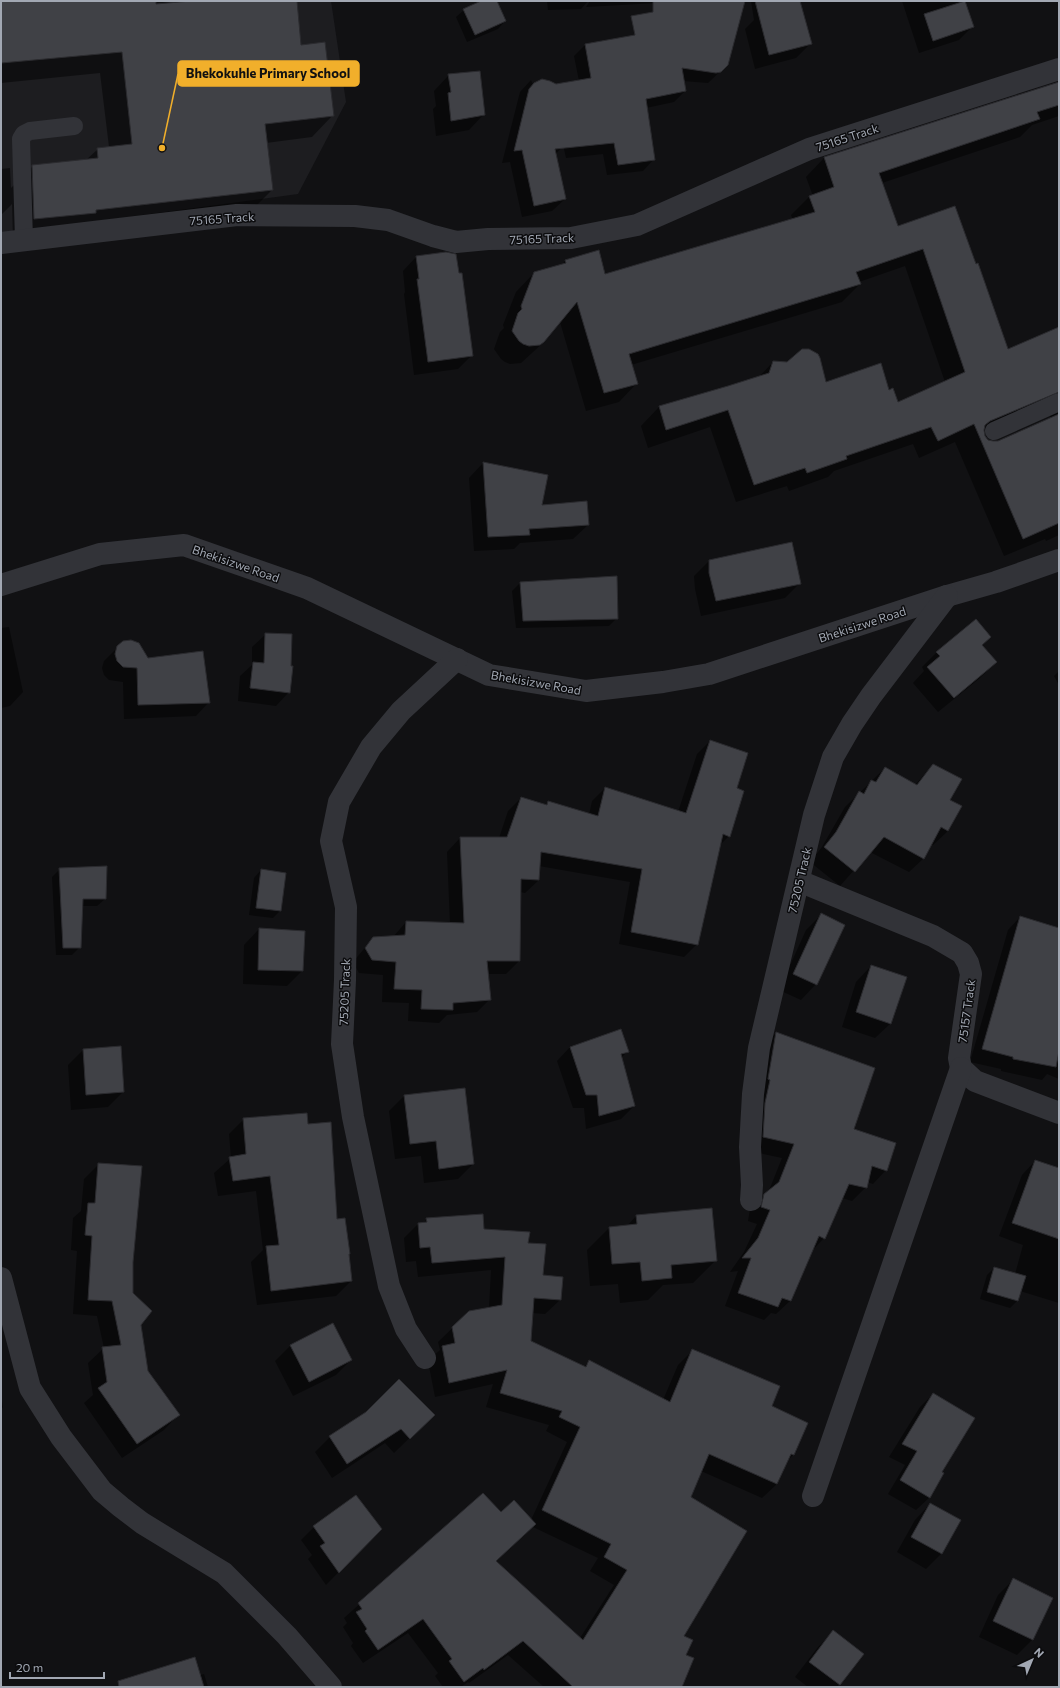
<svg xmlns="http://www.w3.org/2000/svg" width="1060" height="1688" font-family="Commissioner,sans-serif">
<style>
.built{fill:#1d1d20}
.shadow{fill:#0007;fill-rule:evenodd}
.building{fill:#404146;stroke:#2b2b2f}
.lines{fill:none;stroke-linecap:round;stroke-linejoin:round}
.lane{stroke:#323338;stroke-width:18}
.street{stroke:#323338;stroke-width:22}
.labels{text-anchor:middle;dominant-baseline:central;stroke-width:3;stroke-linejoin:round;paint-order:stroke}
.street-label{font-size:12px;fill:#a2a8b3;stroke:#0c0c0e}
.leader{fill:none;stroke:#f1af2b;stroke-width:1.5}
.callout-dot{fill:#f1af2b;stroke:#0c0c0e;stroke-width:1.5}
.callout{fill:#f1af2b;stroke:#f1af2b;stroke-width:1.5}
.callout-label{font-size:13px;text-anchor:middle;font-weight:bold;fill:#111}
</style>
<rect width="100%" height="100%" fill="#111113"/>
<polygon class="built" points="1,1 331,1 346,102 298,194 1,234"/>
<g class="shadow">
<polygon points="1,1 298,1 297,2 300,46 333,115 312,137 266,143 272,190 250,212 13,240 12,204 1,215 1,169 10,168 11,188 33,166 86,160 98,149 109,147 100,73 1,83"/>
<polygon points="484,1 496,1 505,21 498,29 467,42 456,17 464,10"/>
<polygon points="547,1 588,1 581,9 548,10"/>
<polygon points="590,1 693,1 586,7"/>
<polygon points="751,1 799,1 810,44 796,58 755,69 745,29 754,20"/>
<polygon points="902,1 964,1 973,26 959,40 919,53"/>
<polygon points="585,45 727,65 708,83 683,81 685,91 674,102 646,108 654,159 643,171 607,175 603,154 566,158 552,95 579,81 574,56"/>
<polygon points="449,75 484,114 469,130 436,136 433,109 436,106 434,91"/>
<polygon points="531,80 561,148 555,155 565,199 552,211 522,217 510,162 502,163 520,92"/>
<path d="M1059 83V116L1032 125 1020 137 882 183 897 227 955 207 1007 351 1059 328V535L1046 541 1045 539 1004 556 955 442 919 458 913 444 834 471 828 477 789 491 787 486 736 502 710 427 648 448 641 426 659 407 758 378 773 362 825 383 889 391 897 403 945 382 905 266 859 282 860 284 842 302 631 365 637 383 619 402 586 411 560 322 544 342 521 363 510 364 505 362 501 359 494 349 500 332 504 328 503 325 516 292 534 273 561 266 565 261 605 275 793 220 791 215 809 197 813 196 806 177 824 158ZM1036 410 1047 411 1051 418 999 442 988 441 983 434Z"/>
<polygon points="416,257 472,355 458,369 414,375 404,294 405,292 403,271"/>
<polygon points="483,463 541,507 588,525 573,539 520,543 514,549 474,551 469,478"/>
<polygon points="709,561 800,583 785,598 701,616 695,589 694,576"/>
<polygon points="616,577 617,618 609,626 516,628 512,591 520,583"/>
<polygon points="9,627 23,692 10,706 1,708 1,628"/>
<polygon points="266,634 289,692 276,706 238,701 240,676 252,665 252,647"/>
<polygon points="982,645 996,662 980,678 938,712 913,683 924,671 922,667 937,652"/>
<polygon points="118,647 147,660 209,702 196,716 124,719 123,682 109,680 104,675 102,668 104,661"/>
<polygon points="1059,671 1059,685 1054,676"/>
<polygon points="710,741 736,789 729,836 719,846 697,944 684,957 619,944 630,882 539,866 539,880 525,893 520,892 519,961 506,974 488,974 490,999 477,1012 447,1015 439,1023 408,1021 409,1003 382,1002 383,975 359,973 353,962 373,938 393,937 406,922 450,924 447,852 460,838 499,838 508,811 521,798 545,806 549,803 589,815 592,801 605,788 678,812 697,754"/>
<polygon points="933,765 949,800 948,831 933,845 931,844 924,858 909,872 870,852 840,886 810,862 822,847 845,807 885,768 915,785"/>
<polygon points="60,869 105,899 97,906 82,906 80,947 72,955 56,955 52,877"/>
<polygon points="261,870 280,911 273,918 249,915 254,878"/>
<polygon points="821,915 816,984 801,1000 779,990 806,930"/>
<polygon points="1020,917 1059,929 1059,1079 1047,1074 1042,1080 1001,1071 1001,1069 970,1062 1008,930"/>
<polygon points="259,929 302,971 287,986 243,984 244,945"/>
<polygon points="871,966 891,1023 875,1038 842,1027 856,982"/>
<polygon points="776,1033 886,1170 873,1184 867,1182 866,1187 852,1201 842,1198 824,1238 811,1252 790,1301 776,1314 771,1313 764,1320 725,1306 738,1271 730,1272 744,1252 757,1224 748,1221 750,1209 768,1193 782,1158 750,1151 762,1047"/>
<polygon points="120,1047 123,1092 108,1107 71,1110 68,1065 83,1050"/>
<polygon points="570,1047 628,1051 621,1058 634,1106 621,1119 586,1129 584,1108 573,1108 557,1061"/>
<polygon points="464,1089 473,1164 458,1179 424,1183 421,1156 395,1159 389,1111 404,1096"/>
<polygon points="244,1119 307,1125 348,1255 351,1281 336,1296 257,1305 251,1262 263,1250 256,1191 218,1196 214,1173 231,1158 229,1134"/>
<polygon points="1035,1161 1059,1169 1059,1303 1020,1291 1017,1301 1010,1308 980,1299 987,1275 994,1268 1015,1274 1023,1245 999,1236 1022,1175"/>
<polygon points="99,1164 132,1262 132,1293 147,1372 178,1415 164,1430 122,1458 84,1403 93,1395 88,1363 104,1348 97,1316 73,1314 77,1251 71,1250 73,1218 81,1211 84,1179"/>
<polygon points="637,1215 716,1260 693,1283 663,1285 648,1300 620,1303 618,1284 590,1286 587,1250 609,1228 626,1227"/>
<path d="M427 1219 483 1230 527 1244 542 1276 562 1278 560 1300 545 1314 532 1313 530 1342 584 1367 590 1361 663 1400 678 1365 692 1351 770 1407 793 1455 786 1462 777 1484 762 1498 701 1471 690 1497 682 1637 685 1655 681 1687H544L508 1655 469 1683 468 1682 461 1687H443L435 1676 438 1673 408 1633 363 1663 351 1646 353 1643 343 1627 347 1623 344 1618 483 1494 501 1514 531 1520 567 1442 546 1431 549 1425 486 1407 493 1384 435 1397 428 1361 440 1350 438 1342 469 1312 489 1308 491 1270 418 1277 416 1261 406 1262 404 1238 418 1224H422ZM533 1527 598 1558 590 1571 614 1585 580 1638 496 1561Z"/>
<polygon points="333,1325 351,1360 336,1375 293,1396 275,1361 290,1346"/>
<polygon points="933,1394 941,1472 930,1497 916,1510 888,1494 905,1465 889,1457 920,1407"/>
<polygon points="1,1395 3,1407 1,1410"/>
<polygon points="433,1415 394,1453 385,1443 332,1478 315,1452 330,1437"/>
<polygon points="356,1497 381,1529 326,1585 308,1559 312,1555 301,1540 314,1527"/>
<polygon points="930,1504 960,1521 941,1554 926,1569 897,1552 915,1520"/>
<polygon points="1013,1580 1052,1598 1032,1640 1017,1655 979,1637 998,1595"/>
<polygon points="834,1632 839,1684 837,1687 808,1687 795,1677 818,1647"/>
<polygon points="204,1674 208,1687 151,1687 200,1675"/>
</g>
<g class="building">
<polygon points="1,1 156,1 156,4 191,1 297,1 301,45 325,42 334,116 265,124 273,190 96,210 96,213 34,219 32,165 98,158 97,148 132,144 122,52 1,63"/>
<polygon points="481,1 497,1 506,21 475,35 463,9"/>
<polygon points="653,1 745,1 728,65 721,72 716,73 682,68 686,91 646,99 655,160 618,165 614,143 555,149 566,199 534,206 522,150 514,151 529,89 534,83 542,79 550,81 556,84 591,78 585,44 635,35 631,16 653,12"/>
<polygon points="755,1 800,1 812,44 769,55"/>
<polygon points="965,1 974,27 933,41 924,14"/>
<polygon points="480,71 485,115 451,121 448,93 451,92 448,74"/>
<polygon points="1059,82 1059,105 1037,112 1040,119 879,173 898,226 955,206 976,264 978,263 1008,349 1059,327 1059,392 990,421 985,425 984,430 985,436 988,440 993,441 998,441 1059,414 1059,523 1023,539 974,424 938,441 931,427 846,456 847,459 807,473 805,468 754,485 728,410 666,430 659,406 728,386 769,373 773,361 787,362 802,349 809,349 818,354 820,358 826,382 881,363 889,390 893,388 898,402 965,372 923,249 856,272 861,284 629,354 638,384 604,393 577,302 544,342 540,345 529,346 523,344 519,341 512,331 518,313 522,309 521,306 534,272 566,263 565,260 599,250 605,274 815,212 809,196 834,187 824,157"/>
<polygon points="446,252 456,254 459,273 462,273 473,356 428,362 417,279 419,279 416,256"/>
<polygon points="483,462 548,475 542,505 587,501 589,525 529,529 530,535 488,537"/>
<polygon points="792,542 801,584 716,601 709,573 709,560"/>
<polygon points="617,576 618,619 523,621 520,582"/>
<polygon points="976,619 991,637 982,645 997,662 954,698 927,667 940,656 936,652"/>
<polygon points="265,633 292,634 291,666 293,666 290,693 250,688 253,662 264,663"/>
<polygon points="131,640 139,643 148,658 203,651 210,703 138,705 137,668 123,667 117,661 115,654 117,646 123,641"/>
<polygon points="710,740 748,753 737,788 744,791 730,837 723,834 698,945 631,932 642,869 541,852 539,880 521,879 520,961 487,961 491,1000 453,1003 453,1010 421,1009 422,990 394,989 396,962 372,960 365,948 373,937 405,935 406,921 464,923 460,837 507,837 521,797 547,805 548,801 598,816 605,787 686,813"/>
<polygon points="933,764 962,779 950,800 962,806 948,831 941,827 924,859 884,837 855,872 824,847 836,832 859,791 864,794 871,780 876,782 885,767 917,785"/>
<polygon points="107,866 106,899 83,899 81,948 63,948 59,868"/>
<polygon points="261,869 286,873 281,911 256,908"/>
<polygon points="821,913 845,925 817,985 793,974"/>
<polygon points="1020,916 1059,928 1059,1051 1056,1067 1013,1059 1013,1057 982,1049"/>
<polygon points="259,928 305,931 303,971 258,970"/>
<polygon points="871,965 907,977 891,1024 856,1012"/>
<polygon points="621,1029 629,1052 621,1054 635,1106 599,1116 597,1095 586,1095 570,1047"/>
<polygon points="776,1032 875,1068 854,1129 896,1143 887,1171 872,1166 867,1188 849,1184 825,1239 819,1236 791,1301 782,1298 778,1307 738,1293 751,1258 742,1258 758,1238 770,1210 761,1207 764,1194 779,1182 794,1144 763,1137 765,1103 770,1080 768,1079"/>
<polygon points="121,1046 124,1092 86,1095 83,1049"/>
<polygon points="465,1088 474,1164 439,1169 436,1141 410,1144 404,1095"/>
<polygon points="307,1113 308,1124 331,1122 337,1219 345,1218 350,1254 349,1254 352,1281 271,1291 266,1246 279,1245 270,1176 233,1181 229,1157 246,1154 243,1118"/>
<polygon points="1035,1160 1059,1168 1059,1239 1012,1223"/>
<polygon points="98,1163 142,1166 133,1262 133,1293 152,1311 141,1325 148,1371 180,1415 137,1444 98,1388 107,1382 102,1347 121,1345 112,1301 88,1300 92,1236 85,1235 88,1203 95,1203"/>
<polygon points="712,1208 717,1261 671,1265 672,1278 642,1281 640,1262 612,1264 609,1227 637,1224 636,1215"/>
<polygon points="483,1214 484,1229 530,1232 528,1243 546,1244 543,1275 563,1277 561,1300 534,1298 531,1341 586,1367 589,1360 670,1402 692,1349 780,1386 772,1406 808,1423 794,1455 791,1454 777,1484 709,1454 691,1497 747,1531 684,1636 693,1640 686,1655 694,1658 682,1687 573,1687 523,1641 484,1670 483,1668 464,1682 449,1661 452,1659 423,1619 378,1650 365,1631 367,1629 356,1612 362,1609 358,1603 483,1493 501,1512 514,1500 536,1524 496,1561 583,1640 627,1570 604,1557 611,1544 542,1510 580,1427 559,1417 562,1411 500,1393 507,1370 449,1383 442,1346 455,1343 452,1327 469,1311 502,1305 505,1257 432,1263 430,1247 420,1248 418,1223 427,1222 426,1218"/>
<polygon points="994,1267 1026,1276 1018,1301 987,1292"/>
<polygon points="333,1323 352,1360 309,1382 290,1345"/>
<polygon points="399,1379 435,1415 410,1439 401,1429 347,1464 329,1436 366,1412"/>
<polygon points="933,1393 975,1418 942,1472 944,1473 930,1498 900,1480 917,1451 902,1444"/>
<polygon points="356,1495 382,1529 339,1573 320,1546 325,1543 313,1526"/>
<polygon points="930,1503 961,1520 942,1554 911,1537"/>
<polygon points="1013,1578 1053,1598 1033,1640 993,1621"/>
<polygon points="833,1630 864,1654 840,1685 809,1662"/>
<polygon points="195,1657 204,1687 119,1687 118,1681"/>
</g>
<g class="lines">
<g class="lane">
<polyline points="24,240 21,139 24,134 30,131 74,126"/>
<polyline points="994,431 1059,402"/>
</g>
<g class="street">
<polyline points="1,243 237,215 355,216 388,220 433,236 456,242 488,239 571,238 637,225 809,149 1059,69"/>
<polyline points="1,585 100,554 184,545 307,588 489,675 586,691 663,682 709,674 947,596 996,582 1059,560"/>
<polyline points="799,881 933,936 962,953 968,963 971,974 959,1058 961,1068 975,1081 1059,1113"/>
<polyline points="751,1200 752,1185 750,1147 753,1094 759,1048 814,815 833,757 852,724 871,696 947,596"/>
<polyline points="1,1278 30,1388 61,1437 102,1491 121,1507 142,1523 224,1573 287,1636 331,1687"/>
<polyline points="425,1358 406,1329 389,1286 353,1117 342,1044 345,980 346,907 331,841 339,802 371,747 401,711 457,659"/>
<polyline points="813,1496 961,1068"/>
</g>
</g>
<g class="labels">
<g class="street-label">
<text transform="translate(847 137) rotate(-18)">75165 Track</text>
<text transform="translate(222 218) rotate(-4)">75165 Track</text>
<text transform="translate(542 238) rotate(-2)">75165 Track</text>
<text transform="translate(236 563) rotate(19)">Bhekisizwe Road</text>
<text transform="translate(862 624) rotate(-18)">Bhekisizwe Road</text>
<text transform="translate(536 682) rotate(10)">Bhekisizwe Road</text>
<text transform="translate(799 880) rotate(-77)">75205 Track</text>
<text transform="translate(344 992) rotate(-88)">75205 Track</text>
<text transform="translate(966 1011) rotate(-82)">75157 Track</text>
</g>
</g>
<path class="leader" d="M162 148L178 74"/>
<circle class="callout-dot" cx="162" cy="148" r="4"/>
<rect class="callout" x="178" y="61" width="181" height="25" rx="4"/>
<g class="callout-label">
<text x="268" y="78">Bhekokuhle Primary School</text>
</g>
<rect width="1060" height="1688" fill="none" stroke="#a2a8b3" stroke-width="4"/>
<g transform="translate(1032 1660) rotate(44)" stroke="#0c0c0e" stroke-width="3" paint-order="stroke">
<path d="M0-3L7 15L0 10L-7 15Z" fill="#a2a8b3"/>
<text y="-6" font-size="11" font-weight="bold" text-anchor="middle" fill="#a2a8b3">N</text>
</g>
<path d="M10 1672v6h94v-6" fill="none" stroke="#a2a8b3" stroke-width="2"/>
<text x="16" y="1672" font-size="12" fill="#a2a8b3" stroke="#0c0c0e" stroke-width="3" paint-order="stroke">20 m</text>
</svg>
